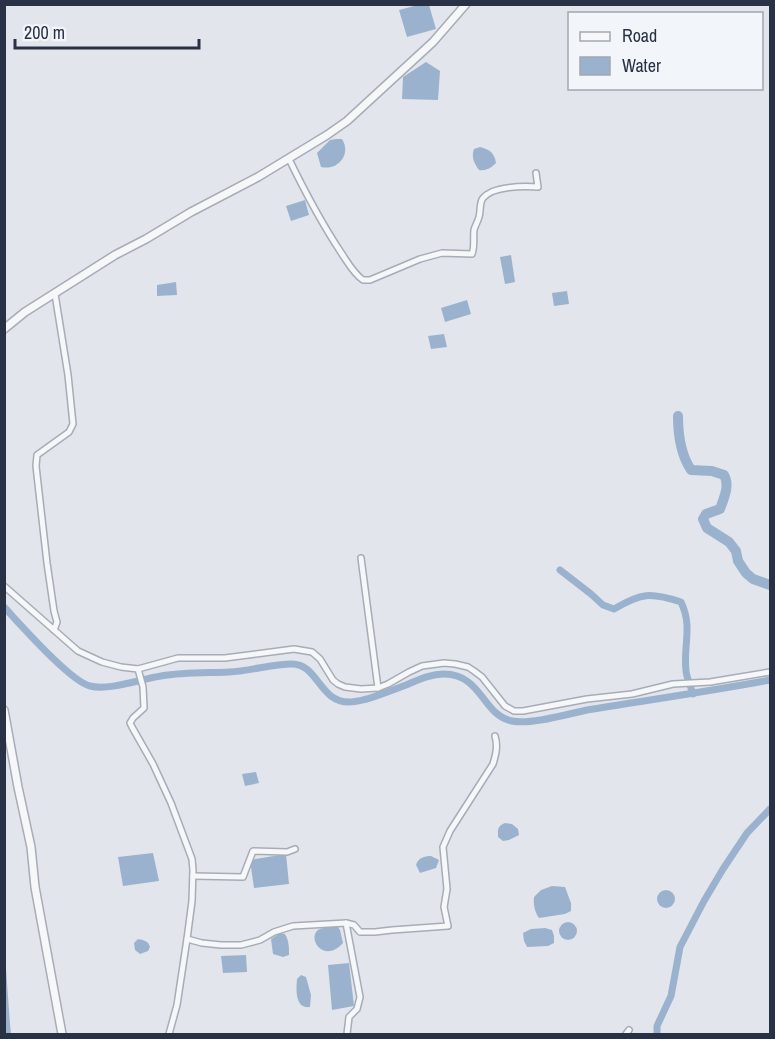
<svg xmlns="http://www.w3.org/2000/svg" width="775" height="1039" font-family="'Archivo Narrow',sans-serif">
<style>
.water{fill:#9bb2ce}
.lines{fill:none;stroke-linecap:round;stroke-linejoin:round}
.canal{stroke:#9bb2ce;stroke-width:7}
.river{stroke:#9bb2ce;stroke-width:10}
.minor-casing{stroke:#a7acb7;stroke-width:8}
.tertiary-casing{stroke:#a7acb7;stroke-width:10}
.minor{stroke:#f5f7f9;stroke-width:5}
.tertiary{stroke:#f5f7f9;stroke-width:7}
</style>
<rect width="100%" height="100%" fill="#e2e6ec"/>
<g class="water">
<polygon points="418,5 429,5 436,29 407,37 399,10"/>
<polygon points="426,62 440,71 438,100 402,99 403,77"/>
<path d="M336 139H342C352 155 337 171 321 167L317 153 330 140Z"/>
<path d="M480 147C490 150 494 152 496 163 491 168 486 171 479 170 474 163 471 157 474 149Z"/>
<polygon points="305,200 309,215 291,221 286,206"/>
<polygon points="511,255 515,282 505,284 500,257"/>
<polygon points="176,282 177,295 157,296 157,285"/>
<polygon points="567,291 569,304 554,306 552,293"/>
<polygon points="467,300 471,314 445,322 441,308"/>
<polygon points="444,334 447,347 431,349 428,336"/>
<polygon points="256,772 259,783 245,786 242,774"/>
<path d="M505 823 512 824 518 829 519 835 509 840 503 841 498 837C498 830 497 826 505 823Z"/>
<polygon points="153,853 159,881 123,886 118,857"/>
<polygon points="286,854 289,884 254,888 250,860"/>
<path d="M431 856 439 860 436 868 420 873 416 865C418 858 424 856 431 856Z"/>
<path d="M552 886 565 887 571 903V911L565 914 539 918C535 913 533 904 534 897L541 890Z"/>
<circle cx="666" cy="899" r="9"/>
<circle cx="568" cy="931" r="9"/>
<path d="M337 926 340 930 343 943C324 964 307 939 318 930 323 927 331 927 337 926Z"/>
<polygon points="545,928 552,930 554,936 554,943 548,946 527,947 524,941 523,933 531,929"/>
<path d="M280 933 285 934C289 941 289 947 289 955L283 957 273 954 271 939Z"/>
<path d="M138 939C144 940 148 941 150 947L148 951 140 954 135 950 134 943Z"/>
<polygon points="4,941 10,1024 11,1034 5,1034"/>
<polygon points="246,955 247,972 223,973 221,956"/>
<polygon points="349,963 354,1006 332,1010 328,965"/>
<path d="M301 975 306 977 311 995 310 1007C295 1009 296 990 297 979Z"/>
</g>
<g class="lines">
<g class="canal">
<path d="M560 570 591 594 603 605 614 609C641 593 650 592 681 602 693 627 683 645 686 671 687 679 691 687 693 694"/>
<path d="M4 607C21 625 70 681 90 686 109 691 141 679 161 676 184 672 207 673 229 672 250 671 272 664 292 664 318 664 319 702 349 702 355 702 362 700 367 699 380 695 393 690 406 685 418 680 430 674 444 674 482 674 483 716 512 721 530 725 568 714 587 710 649 700 710 691 770 680"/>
<polyline points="657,1034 657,1026 671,996 680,947 704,901 723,869 747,833 770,809"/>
</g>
<path class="river" d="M678 416C678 435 681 455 691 470L712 471 724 475C730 485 724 498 720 509L706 514 703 519 707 528 729 542 736 551 738 561 746 573 753 579 770 585"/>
<defs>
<g id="minor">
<path d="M289 159C305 192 322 224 342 254 348 263 354 274 363 280H370L420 259 442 253 472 254C475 246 473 239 474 230 475 226 478 221 479 217 481 211 479 203 483 198 493 186 523 186 538 187L536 173"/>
<polyline points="361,558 378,688"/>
<polyline points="4,586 78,651 102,662 121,667 138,669 178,658 225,658 294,649 312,652 320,659 333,680 338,684 345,687 361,689 378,688 388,684 409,672 422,666 444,663 455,664 468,667 474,671 482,677 505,706 514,711 523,711 587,699 632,694 673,684 710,682 770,672"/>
<polyline points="54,630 57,622 54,611 47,563 36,466 37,455 69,432 73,424 68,375 55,294"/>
<polyline points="138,669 143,687 144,708 133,718 130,723 132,727 153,764 171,803 192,859 193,870 192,901 187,939 177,1005 169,1034"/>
<polyline points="193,876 243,877 253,851 287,852 295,849"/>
<polyline points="346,923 360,997 357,1009 349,1017 347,1034"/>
<path d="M187 939 202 943 221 945H241L260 940 274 932 293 926 346 923 354 925 360 932H375L392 930 448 926 444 907 447 889 443 847 450 831 493 764C496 754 498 746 495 736"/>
<polyline points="626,1034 629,1030"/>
</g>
<g id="tertiary">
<polyline points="4,329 25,312 115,255 146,239 191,212 258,177 327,135 347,121 433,42 466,4"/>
<polyline points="4,710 18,787 31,847 35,887 62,1034"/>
</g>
</defs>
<use href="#minor" class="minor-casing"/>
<use href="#tertiary" class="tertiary-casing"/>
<use href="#minor" class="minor"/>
<use href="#tertiary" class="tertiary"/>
</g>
<rect width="775" height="1039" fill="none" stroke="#293245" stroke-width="12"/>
<rect x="568" y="12" width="195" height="78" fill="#f2f5f9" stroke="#a2a7b1" stroke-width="1.5"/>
<rect x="580" y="32" width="30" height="9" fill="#f5f7f9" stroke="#a2a7b1" stroke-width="1.5"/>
<text x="622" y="42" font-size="18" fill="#293245">Road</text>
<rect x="580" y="57" width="30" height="18" fill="#9bb2ce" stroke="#a2a7b1" stroke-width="1.5"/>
<text x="622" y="72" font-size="18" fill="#293245">Water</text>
<path d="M15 39v9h184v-9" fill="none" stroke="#293245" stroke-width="3"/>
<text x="24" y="39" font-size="18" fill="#293245" stroke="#f2f5f9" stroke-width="4.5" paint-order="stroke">200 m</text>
</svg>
